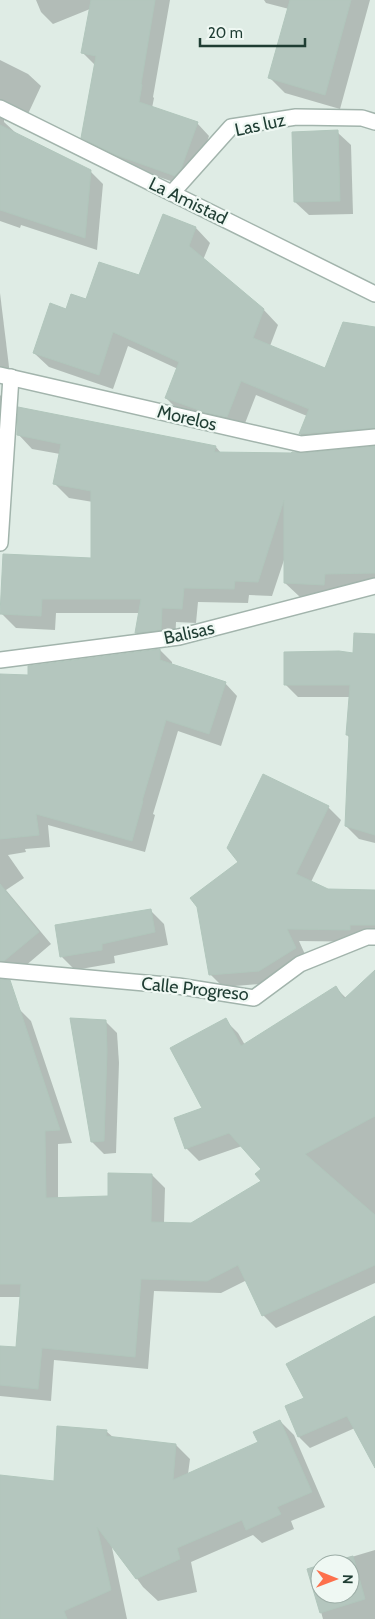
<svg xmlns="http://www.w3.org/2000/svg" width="375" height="1619" font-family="Cabin,sans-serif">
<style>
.shadow{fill:#0003}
.building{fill:#b4c6be;stroke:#b1c6bc}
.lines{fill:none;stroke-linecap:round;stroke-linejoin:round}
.street-casing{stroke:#a2b4ac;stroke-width:18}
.street{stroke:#fff;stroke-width:15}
.labels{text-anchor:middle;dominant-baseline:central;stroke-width:4.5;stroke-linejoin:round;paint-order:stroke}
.street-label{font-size:18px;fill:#1f3d33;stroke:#eff8f3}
</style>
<rect width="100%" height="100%" fill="#dfece5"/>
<g class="shadow">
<polygon points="36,0 170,0 153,97 154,98 152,108 197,123 209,136 194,181 188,187 130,167 95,150 82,137 95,65 83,53 90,9 53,24 41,12"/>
<polygon points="264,0 370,0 340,109 285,93 270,78 289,9 266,3"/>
<polygon points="0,60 28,74 41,86 27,116 4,117 4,122 18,135 90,171 103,184 97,250 21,225 20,228 0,221"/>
<polygon points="337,132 351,145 353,214 309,215 295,202"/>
<polygon points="163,215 196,228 210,243 203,260 264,310 278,325 270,346 326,369 375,328 375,443 315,448 300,434 307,416 256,395 242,431 181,413 166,398 178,369 128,346 113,389 49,367 34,353 67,311 139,277"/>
<polygon points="0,293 10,375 0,373"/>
<polygon points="0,395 15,410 0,443"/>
<polygon points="18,434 216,447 221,453 302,455 375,448 375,587 338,599 300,597 285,583 285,557 272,596 249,595 248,603 198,602 196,623 176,622 175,644 151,647 136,633 140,613 56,613 55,630 16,628 1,613 92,559 93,502 69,498 54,483 60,454 32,449"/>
<polygon points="160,650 172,662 172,666 225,683 237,696 221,746 178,731 153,814 155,815 145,852 48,825 50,847 25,849 26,852 8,855 24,878 6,890 51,944 17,973 0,972 0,676 29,676"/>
<polygon points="375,659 375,843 359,839 346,826 350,738 347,735 350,697 298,697 285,684"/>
<polygon points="328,807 341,820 311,882 328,890 375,891 375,942 299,941 308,961 272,983 223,987 210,974"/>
<polygon points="151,911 164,924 168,945 114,956 115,963 75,970 62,957"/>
<polygon points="375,972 375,1283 276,1328 263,1315 247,1280 221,1293 154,1291 148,1369 54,1360 51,1401 0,1396 0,1347 17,1348 21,1297 0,1297 0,1014 18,1008 31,1021 72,1143 58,1144 58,1199 109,1198 152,1175 165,1188 164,1223 191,1224 263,1181 263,1169 242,1146 199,1161 186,1148 203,1108 225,1020 238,1033 245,1045 336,988 346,998"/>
<polygon points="105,1021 117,1033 119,1063 116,1153 104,1154 92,1142"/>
<polygon points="375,1317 375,1465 355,1428 310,1448 299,1437 306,1398"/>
<polygon points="280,1421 294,1435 325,1507 291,1521 294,1529 262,1543 253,1535 191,1562 197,1592 158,1601 143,1587 111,1543 127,1619 4,1619 0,1607 0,1477 55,1483 106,1431 114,1438 176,1445 190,1459 188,1474 260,1442"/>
<polygon points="375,1550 375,1619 323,1619 309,1570 320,1566 320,1594 350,1594 350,1564 328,1564"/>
</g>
<g class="building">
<polygon points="91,0 155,0 141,84 142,85 139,102 198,122 181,169 175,176 116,155 81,138 96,56 81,53"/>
<polygon points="290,0 351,0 325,95 268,78"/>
<polygon points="0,125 91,170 85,238 0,210"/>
<polygon points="338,130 340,201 294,202 292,132"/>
<polygon points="163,214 196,227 189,246 264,309 253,338 325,368 343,322 375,327 375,428 299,434 309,409 241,381 227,417 207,413 165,398 179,362 113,332 99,375 33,353 50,303 66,309 71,294 86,299 99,262 139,275"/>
<polygon points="18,407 216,446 214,452 291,453 292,452 302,453 375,446 375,573 325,574 324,585 284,583 284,500 258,582 235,581 234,589 184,588 182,609 162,608 161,630 135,633 141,599 42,599 41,616 0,614 3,554 91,558 91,491 53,484 61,444 17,435"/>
<polygon points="354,633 375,634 375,835 345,826 349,735 346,735 350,685 284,685 284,652 339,651 353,653"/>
<polygon points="160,649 160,660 226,682 209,734 166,720 142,801 143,801 132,841 36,814 39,835 0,839 0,674 28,675 28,666"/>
<polygon points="263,774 329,806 296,874 328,889 375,890 375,925 350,925 350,930 287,929 296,948 259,971 209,975 197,907 190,898 238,862 227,848"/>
<polygon points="0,884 39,932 4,961 0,961"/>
<polygon points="151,909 155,932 102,944 102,950 60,957 55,925"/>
<polygon points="375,970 375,1116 305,1154 375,1215 375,1265 262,1316 238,1265 207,1281 141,1279 135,1357 42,1348 38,1389 0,1385 0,1346 16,1347 21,1284 0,1284 0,979 10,980 60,1130 45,1131 46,1198 108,1196 108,1173 152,1174 151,1222 191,1223 261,1181 255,1174 261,1169 229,1133 185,1149 174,1118 202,1108 170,1048 226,1018 241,1046 336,986 344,999"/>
<polygon points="70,1018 106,1020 107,1051 104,1141 91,1142"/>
<polygon points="375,1316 375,1468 347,1416 298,1437 285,1406 304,1398 286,1364"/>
<polygon points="280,1420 312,1492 277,1507 281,1514 246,1530 242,1520 177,1548 180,1559 136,1579 97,1527 111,1590 64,1611 67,1619 0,1619 0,1475 54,1481 57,1426 107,1430 106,1436 176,1444 173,1480 258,1442 253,1432"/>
<polygon points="353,1556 365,1599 320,1613 307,1569 320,1565 320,1594 350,1594 350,1564 324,1564"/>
</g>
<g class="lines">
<defs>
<g id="street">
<polyline points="0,108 375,294"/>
<polyline points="172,193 231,127 296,117 362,118 375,122"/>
<polyline points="0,375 301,444 375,437"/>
<polyline points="0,543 11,377"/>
<polyline points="0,660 179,637 375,586"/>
<polyline points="0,970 178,986 254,998 300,964 367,937 375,937"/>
</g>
</defs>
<use href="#street" class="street-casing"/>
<use href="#street" class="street"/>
</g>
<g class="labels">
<g class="street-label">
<text transform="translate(260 125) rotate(-12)">Las luz</text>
<text transform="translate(188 201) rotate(26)">La Amistad</text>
<text transform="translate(187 418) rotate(13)">Morelos</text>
<text transform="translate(189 633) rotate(-12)">Balisas</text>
<text transform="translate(195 989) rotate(6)">Calle Progreso</text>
</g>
</g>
<g transform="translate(335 1579) rotate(91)"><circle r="24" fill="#eff8f3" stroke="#9cada6"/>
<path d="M0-4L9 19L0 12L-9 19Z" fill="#fd704c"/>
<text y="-8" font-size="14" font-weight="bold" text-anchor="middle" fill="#1f3d33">N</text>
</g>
<path d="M200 38v8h105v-8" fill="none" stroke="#1f3d33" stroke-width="2.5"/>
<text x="208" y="38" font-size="15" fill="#1f3d33" stroke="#eff8f3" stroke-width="4" paint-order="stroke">20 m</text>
</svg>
